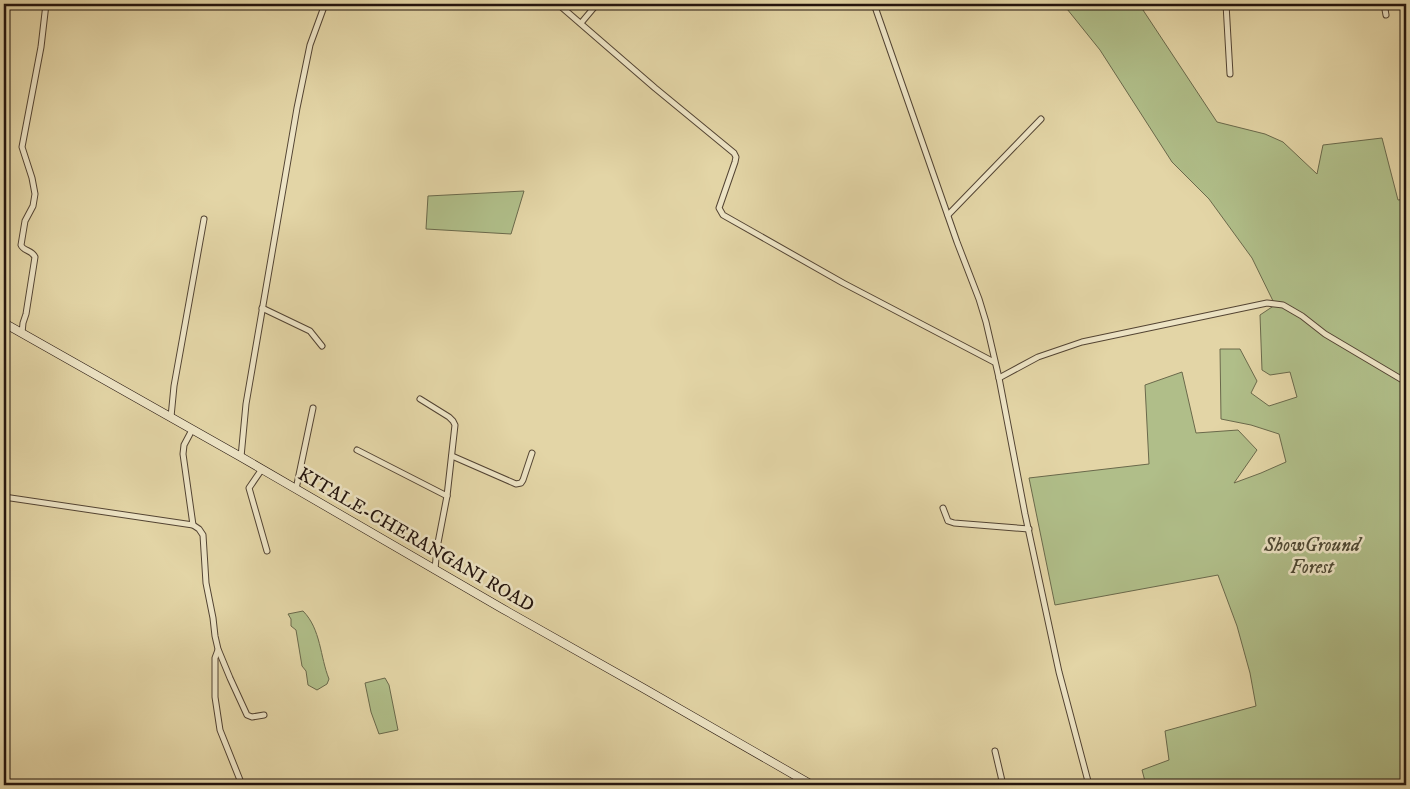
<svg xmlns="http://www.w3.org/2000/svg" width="1410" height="789" font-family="'IM FELL DW Pica',serif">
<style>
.green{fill:#b0be89;stroke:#6a694b}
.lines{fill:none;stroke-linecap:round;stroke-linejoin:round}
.street-casing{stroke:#534433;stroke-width:7}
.secondary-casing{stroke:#23140d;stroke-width:9}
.street{stroke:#ede4c5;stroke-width:5}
.secondary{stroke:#ede4c5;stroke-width:8}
.labels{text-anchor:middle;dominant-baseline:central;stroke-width:5;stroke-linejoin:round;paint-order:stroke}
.street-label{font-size:19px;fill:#23140d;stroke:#ede4c5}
.park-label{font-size:19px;font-style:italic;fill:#4d4732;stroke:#ede4c5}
</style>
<rect width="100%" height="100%" fill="#e3d5a6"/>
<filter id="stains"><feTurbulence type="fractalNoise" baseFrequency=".004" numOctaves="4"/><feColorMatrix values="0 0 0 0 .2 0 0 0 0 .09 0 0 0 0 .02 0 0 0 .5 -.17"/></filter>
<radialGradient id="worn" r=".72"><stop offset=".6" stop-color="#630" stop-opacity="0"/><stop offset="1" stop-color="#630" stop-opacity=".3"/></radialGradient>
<g class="green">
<polygon points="1063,4 1139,4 1217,122 1265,134 1283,142 1317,174 1323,145 1382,138 1398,200 1406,199 1406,785 1146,785 1142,770 1169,760 1165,731 1256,706 1250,673 1237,626 1218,575 1055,605 1029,478 1149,464 1145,385 1182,372 1196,433 1238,430 1257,450 1234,483 1261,473 1286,462 1279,434 1251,425 1221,419 1220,349 1240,349 1257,381 1251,393 1269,406 1297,397 1290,372 1270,375 1262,370 1260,315 1275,305 1252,258 1209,199 1172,162 1100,50"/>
<polygon points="524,191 511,234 426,229 428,196"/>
<path d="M303 611C321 629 320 657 329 679L327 684 317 690 308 685 306 671 302 666 296 630 291 626V619L288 614Z"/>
<polygon points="385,678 389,685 398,730 379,734 371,712 365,683"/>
</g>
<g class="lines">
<defs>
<g id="street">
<polyline points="558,4 655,88 734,153 736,157 735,162 719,208 723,215 843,283 994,362"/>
<polyline points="874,4 957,242 979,299 986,322 999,378 1025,514 1059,672 1089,785"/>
<polyline points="1226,4 1230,74"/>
<polyline points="1384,4 1386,15"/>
<polyline points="581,23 597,4"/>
<polyline points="948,215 1041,119"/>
<polyline points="262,308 310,331 322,346"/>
<path d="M22 333 23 323 26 314 35 257C32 250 23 251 21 245L25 221 33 206 35 194 32 178 22 147 41 47 46 4"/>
<polyline points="999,378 1038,357 1082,342 1267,303 1283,305 1302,316 1325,334 1406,382"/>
<polyline points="420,399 449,417 453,421 455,425 447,496 437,548 435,569"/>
<polyline points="171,417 174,386 204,219"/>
<polyline points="192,430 184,445 183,454 193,525"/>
<polyline points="357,450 447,496"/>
<polyline points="452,456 516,484 521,483 523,480 532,453"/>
<polyline points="241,457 246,404 297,108 310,45 325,4"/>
<polyline points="262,469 249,488 267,551"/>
<polyline points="296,489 313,408"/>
<polyline points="4,497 193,525 199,529 203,535 206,583 213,618 215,636 218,649 230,678 247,715 252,717 264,715"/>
<polyline points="943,508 948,521 954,523 1029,529"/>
<polyline points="218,650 215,658 215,697 220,730 242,785"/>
<polyline points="995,751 1003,785"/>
</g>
<polyline id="secondary" points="4,323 241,457 503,609 643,688 812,785"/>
</defs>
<use href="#street" class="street-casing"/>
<use href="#secondary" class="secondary-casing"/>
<use href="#street" class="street"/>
<use href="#secondary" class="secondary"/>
</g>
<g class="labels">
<g class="street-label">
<text transform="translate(416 540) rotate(30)">KITALE-CHERANGANI ROAD</text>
</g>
<g class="park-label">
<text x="1312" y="545">ShowGround<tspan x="1312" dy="22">Forest</tspan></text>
</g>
</g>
<rect width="1410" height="789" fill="none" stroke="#e3d5a6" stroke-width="20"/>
<rect x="5" y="5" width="1400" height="779" fill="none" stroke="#23140d" stroke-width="2.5"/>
<rect x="10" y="10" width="1390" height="769" fill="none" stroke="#23140d"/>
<rect width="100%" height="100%" filter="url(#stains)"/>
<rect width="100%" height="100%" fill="url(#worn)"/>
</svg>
